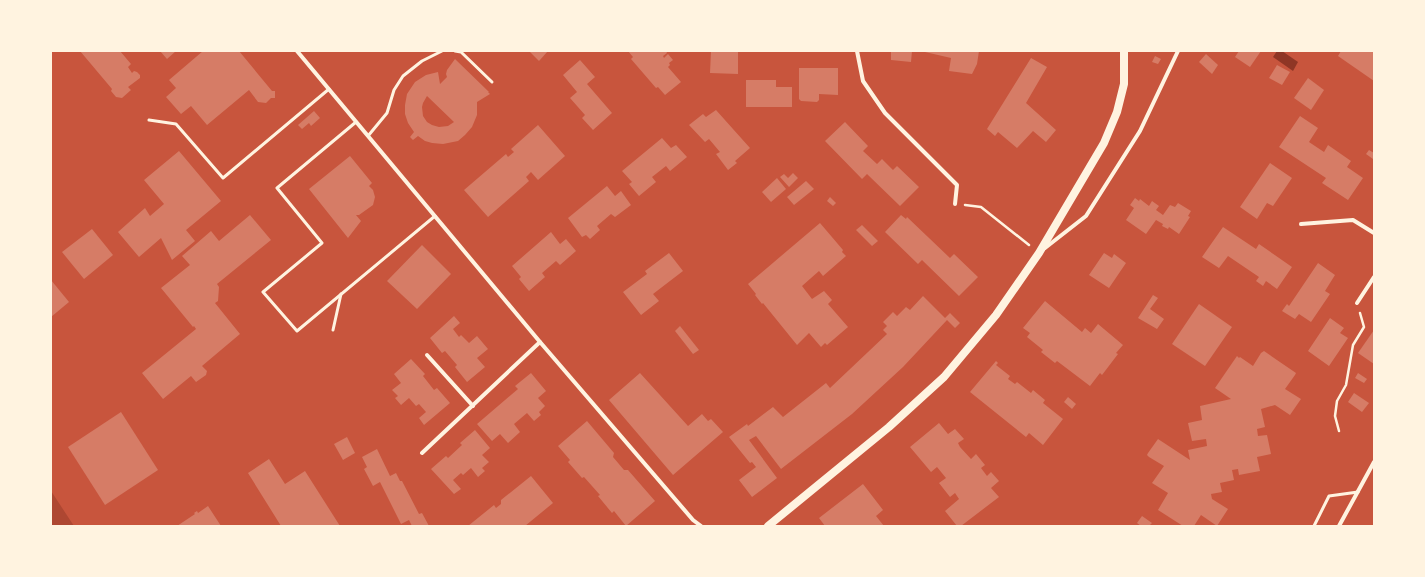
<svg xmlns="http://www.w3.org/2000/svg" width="1425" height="577" font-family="Commissioner,sans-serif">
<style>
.green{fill:#ae4732}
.water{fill:#8f3625}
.building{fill:#d67c66;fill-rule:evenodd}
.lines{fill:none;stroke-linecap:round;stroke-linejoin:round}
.path{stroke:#fff3e0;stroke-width:2.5}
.service{stroke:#fff3e0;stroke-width:3}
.minor{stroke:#fff3e0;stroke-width:4}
.secondary{stroke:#fff3e0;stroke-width:8}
</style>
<rect width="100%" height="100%" fill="#c8553d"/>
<polygon class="green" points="51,491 74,526 51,526"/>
<polygon class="water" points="1277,51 1282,51 1298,62 1293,71 1273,57"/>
<g class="building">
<polygon points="80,51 120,51 131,64 128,67 132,73 134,71 137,72 140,75 140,78 128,87 131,90 122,98 116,97 111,91 112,89"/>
<polygon points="160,51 176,51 167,59"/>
<polygon points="203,51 217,51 218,52 220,51 239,51 272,91 275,91 275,98 271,98 266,103 258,102 249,90 207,125 191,106 181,114 166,97 176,88 169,80"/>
<polygon points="529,51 548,51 539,61"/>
<polygon points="628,51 666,51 667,53 663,56 664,58 668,54 673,60 669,63 670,65 668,67 681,82 665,95 658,87 656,88 631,59 633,57"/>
<polygon points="711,51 738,51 738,74 710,73"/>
<polygon points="891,51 912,51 911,62 891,60"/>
<polygon points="925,51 979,51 977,64 972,74 949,71 951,58 925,52"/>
<polygon points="1239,51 1261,51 1250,67 1235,57"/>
<polygon points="1341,51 1374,51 1374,81 1338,56"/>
<polygon points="1206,54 1218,65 1212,74 1199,62"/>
<polygon points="1155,56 1161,59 1158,64 1152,62"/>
<polygon points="1031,58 1047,67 1026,103 1056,130 1046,142 1033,131 1017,148 998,132 995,136 987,129"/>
<path d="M455 59 489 92H488L490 94 477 102V115L472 127 465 135 458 141 443 144 432 143 425 141 418 136 413 140 410 137 414 132 408 123 405 114V105L407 94 415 82 426 75 438 72 440 84 447 77 446 74 447 70ZM427 96 454 122 448 126 439 127 432 125 427 122 423 116 422 107 423 103Z"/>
<polygon points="580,60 595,77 587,84 612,113 593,130 582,118 585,115 570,98 577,92 563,75"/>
<polygon points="1277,65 1290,72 1282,85 1269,78"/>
<polygon points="799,68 838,68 838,95 819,94 819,100 817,102 801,101 799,99"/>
<polygon points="1308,78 1324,90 1311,110 1294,98"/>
<polygon points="746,80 776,80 776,87 792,87 792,107 746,107"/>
<polygon points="716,110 750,148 735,161 737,163 728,170 716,154 720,152 709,139 705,142 689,125 703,114 706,117"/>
<polygon points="314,111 320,118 311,126 309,123 302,129 298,125"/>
<polygon points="1300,116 1318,128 1309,142 1324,152 1328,145 1351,161 1347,167 1363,178 1348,200 1322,183 1326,178 1279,147"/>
<polygon points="845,122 868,146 863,151 877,164 882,159 893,170 897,166 919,187 900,206 867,174 862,179 825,141"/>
<polygon points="538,125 565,156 538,180 531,172 526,177 529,181 488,217 464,190 506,154 508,157 514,152 511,149"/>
<polygon points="662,138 671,148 676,145 687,157 670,171 666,166 652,177 656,182 639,196 629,184 632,182 622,171"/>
<polygon points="1369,150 1374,153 1373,159 1366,154"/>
<polygon points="179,151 221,201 186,230 195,241 172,260 161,238 139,257 118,232 145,208 150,216 164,204 144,180"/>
<polygon points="350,156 372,183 369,186 373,190 375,197 373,205 359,215 356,215 361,221 348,238 309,189"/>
<polygon points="1270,163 1292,178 1273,206 1267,203 1257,219 1240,207"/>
<polygon points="793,173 798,178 789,187 780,177 784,174 788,178"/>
<polygon points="777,178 786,189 771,202 762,192"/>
<polygon points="806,181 814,189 794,205 787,197"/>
<polygon points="607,186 615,196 621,191 631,205 615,217 611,214 597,226 600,230 590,239 586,235 582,237 568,218"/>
<polygon points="830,197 836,203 833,206 827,201"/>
<polygon points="1135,198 1139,201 1140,199 1149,206 1152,201 1159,206 1156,210 1163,215 1170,205 1175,207 1178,203 1191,211 1188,216 1190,217 1179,234 1169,227 1168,229 1162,226 1163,224 1156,220 1146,234 1126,220 1134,208 1130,205"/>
<polygon points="250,215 271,240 217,284 219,287 218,301 215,303 240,334 202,366 207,371 206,375 196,382 191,376 163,399 142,373 196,329 194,326 193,327 161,288 190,265 182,256 211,231 219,241"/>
<polygon points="901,215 906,219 907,217 950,258 954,254 978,277 959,296 922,260 918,264 885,232"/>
<polygon points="820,223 843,250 842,252 846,256 823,276 819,271 802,286 812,299 824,291 832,300 828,304 848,327 827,345 825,343 821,347 809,333 797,345 763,303 762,304 755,295 756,294 748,284"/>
<polygon points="862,225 878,241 872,246 856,230"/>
<polygon points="1223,227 1256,249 1259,244 1292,267 1277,289 1266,281 1263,286 1256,281 1259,277 1228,256 1219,268 1202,257"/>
<polygon points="92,229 113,255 84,279 62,252"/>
<polygon points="551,232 560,244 566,239 576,251 560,265 556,261 542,273 545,277 529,291 519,279 521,277 512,266"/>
<polygon points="422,245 451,274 417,309 387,281"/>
<polygon points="669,253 683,271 653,294 659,301 641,315 623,292 647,274 645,271"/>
<polygon points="1104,253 1112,258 1114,254 1126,263 1109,288 1089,275"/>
<polygon points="1318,263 1335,275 1325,291 1330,294 1311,322 1299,314 1295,319 1282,311 1287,304 1289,306"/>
<polygon points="51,280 69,302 51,317"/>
<polygon points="1153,295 1158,298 1150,309 1164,319 1157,329 1138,318"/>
<polygon points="923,296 945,318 950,313 960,323 955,328 947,320 903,367 852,414 781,469 756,436 749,440 777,478 752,497 739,480 756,467 752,462 750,463 729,437 747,424 748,426 773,407 783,417 826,383 830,388 887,334 883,330 887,326 883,322 893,312 897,316 906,307 910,310"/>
<polygon points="1045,301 1082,332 1085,328 1091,333 1098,324 1123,345 1116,353 1118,354 1102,375 1100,373 1090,386 1057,361 1055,363 1041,352 1043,350 1027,337 1030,333 1023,328"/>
<polygon points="1199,304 1232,327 1205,366 1172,344"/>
<polygon points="454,316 460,323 453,329 459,337 461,335 469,343 477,336 488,349 477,358 485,367 467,382 455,367 457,365 445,351 442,353 430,338"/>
<polygon points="1330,318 1344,328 1340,333 1348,338 1329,366 1308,351"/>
<polygon points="680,326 699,350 693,354 675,331"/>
<polygon points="1374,330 1374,364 1358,353"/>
<polygon points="1264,351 1296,373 1295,375 1285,389 1301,399 1290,415 1275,405 1261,409 1265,427 1257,429 1258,436 1267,435 1271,454 1257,457 1260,471 1239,475 1238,469 1232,470 1234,480 1220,483 1222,492 1211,494 1212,499 1228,509 1217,526 1201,515 1194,526 1183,526 1158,510 1168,493 1152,483 1164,466 1149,457 1147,455 1148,453 1158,439 1190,460 1188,450 1207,446 1206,439 1192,441 1188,423 1202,420 1200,406 1231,399 1215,388 1237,356 1239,358 1240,357 1253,366 1261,353"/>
<polygon points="411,359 425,374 423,376 434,390 437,388 450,403 424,425 419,418 426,412 419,404 416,406 409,398 401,405 395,398 398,396 392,390 401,383 394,374"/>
<polygon points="996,361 998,363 996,365 1010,376 1008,379 1015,384 1017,382 1031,393 1033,390 1045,400 1043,403 1063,419 1043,445 1029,433 1026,437 970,392"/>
<polygon points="531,373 546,391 538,398 545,406 539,412 541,415 534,421 527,413 514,424 520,432 508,443 500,434 492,441 477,424 518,389 515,386"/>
<polygon points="640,373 688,426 702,414 708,421 711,419 723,432 673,475 609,400"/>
<polygon points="1358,373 1367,379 1364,383 1355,378"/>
<polygon points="1354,393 1369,403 1362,412 1348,402"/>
<polygon points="1068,397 1076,404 1072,409 1064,402"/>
<polygon points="121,412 158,470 105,505 68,447"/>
<polygon points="587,421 614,453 613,457 624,470 628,470 655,501 626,526 614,511 612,513 598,496 600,495 584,477 582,478 568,462 570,460 558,446"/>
<polygon points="939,423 948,434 955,429 964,439 958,443 960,447 971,459 976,454 985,465 981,468 987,476 991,472 999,481 991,488 999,497 961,526 957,526 945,511 959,499 955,493 950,497 939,483 946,478 937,467 931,472 910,447"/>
<polygon points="475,430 490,448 482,455 489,462 482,468 485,471 478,477 471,468 463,475 461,473 453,480 461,489 454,494 431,469 446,456 448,458 462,445 460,443"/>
<polygon points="347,437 355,453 343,460 334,444"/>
<polygon points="377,449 390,476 396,473 400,481 402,481 419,514 422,513 429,526 412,526 409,520 401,524 380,482 373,486 364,469 367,467 362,457"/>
<polygon points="269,459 285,484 305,471 340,526 281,526 248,473"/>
<polygon points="531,476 553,503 525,526 468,526 494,505 496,508 501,504 501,500"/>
<polygon points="863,484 883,510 876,516 884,526 825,526 819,518"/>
<polygon points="208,506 221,526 177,526 195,514 194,513 197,511 198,513"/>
<polygon points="1142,516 1152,523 1149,526 1141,526 1137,523"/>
</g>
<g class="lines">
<g class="path">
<polyline points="965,205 981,207 1029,245"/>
<polyline points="1339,431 1335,416 1337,401 1346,385 1353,345 1364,327 1360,313"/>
</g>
<g class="service">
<polyline points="455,51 461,52 492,82"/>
<polyline points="149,120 176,124 223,178 329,89"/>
<polyline points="356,122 277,188 322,243 263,292 297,331 435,216"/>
<polyline points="368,136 387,113 394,90 403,76 422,61 442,51"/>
<polyline points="333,330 341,294"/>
<polyline points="1314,526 1329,496 1358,492"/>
</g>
<g class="minor">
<polyline points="297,51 540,342 693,520 701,526"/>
<polyline points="857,51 863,81 885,113 957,185 955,204"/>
<polyline points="1301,224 1353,220 1374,233"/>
<polyline points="1045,248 1086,216 1140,131 1178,51"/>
<polyline points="1357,303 1374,277"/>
<polyline points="427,355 473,406"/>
<polyline points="422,453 540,342"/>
<polyline points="1339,526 1374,462"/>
</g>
<polyline class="secondary" points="768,526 889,427 944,377 996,315 1039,253 1104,143 1117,112 1124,84 1124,51"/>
</g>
<rect width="1425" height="577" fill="none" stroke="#fff3e0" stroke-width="104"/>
</svg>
